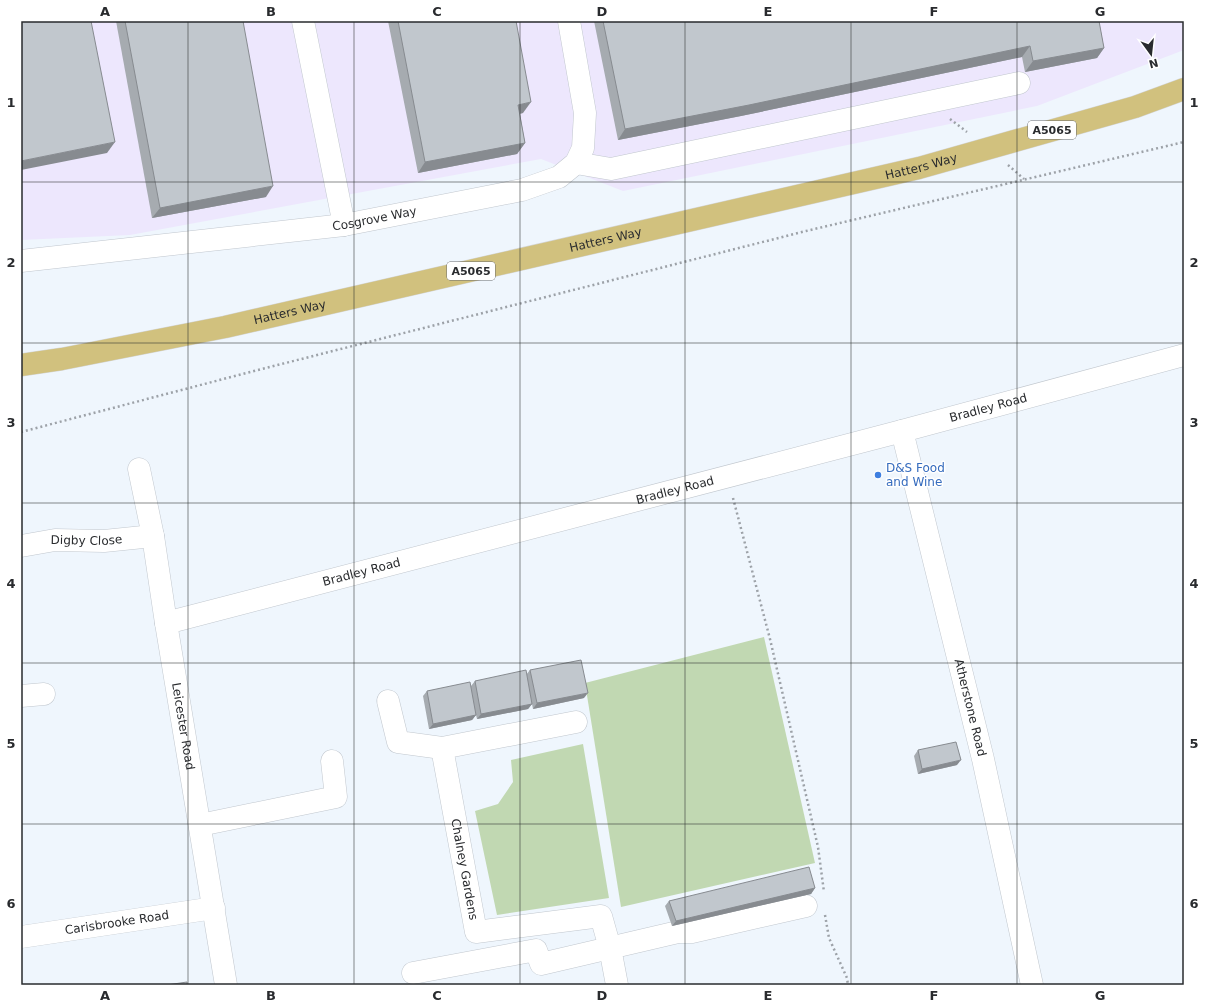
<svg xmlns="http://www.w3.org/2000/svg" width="1205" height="1006" font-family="'DejaVu Sans',sans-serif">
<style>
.industrial{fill:#ede7fd}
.green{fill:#c1d8b2}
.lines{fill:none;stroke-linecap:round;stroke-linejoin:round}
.minor-casing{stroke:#c1c7ce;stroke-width:23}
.major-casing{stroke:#d4d5d5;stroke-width:23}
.path{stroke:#9da2a8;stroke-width:2.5;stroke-dasharray:2 3;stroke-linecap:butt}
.minor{stroke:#fff;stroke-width:22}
.major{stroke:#d1c17e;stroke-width:22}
.wall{fill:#a6abb0}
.shaded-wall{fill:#878b90}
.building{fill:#c1c7cd;stroke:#878b90}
.grid{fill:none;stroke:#292b2e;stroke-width:1;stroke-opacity:0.55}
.shop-dot{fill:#3f7fe0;stroke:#fff;stroke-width:1.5}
.labels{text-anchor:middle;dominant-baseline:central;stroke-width:3;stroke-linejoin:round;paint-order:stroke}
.shield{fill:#fff;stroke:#696b6d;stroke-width:1}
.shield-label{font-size:11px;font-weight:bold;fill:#292b2e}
.street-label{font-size:12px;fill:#292b2e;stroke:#fff}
.shop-label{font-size:12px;fill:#366cbe;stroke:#fff;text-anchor:start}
.neatline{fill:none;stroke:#292b2e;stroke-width:1.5}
.grid-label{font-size:13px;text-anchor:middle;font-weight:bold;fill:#292b2e}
</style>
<rect width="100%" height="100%" fill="#eff6fd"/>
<polygon class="industrial" points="21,21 1184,21 1184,50 1037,106 623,191 541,159 130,235 21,240"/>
<g class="green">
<polygon points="764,637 815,863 621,907 585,683"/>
<polygon points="583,744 609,898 497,915 475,811 498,804 513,782 511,760"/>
</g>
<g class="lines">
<defs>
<g id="minor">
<polyline points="303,21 344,225"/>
<polyline points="576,163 611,169 1019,83"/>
<path id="s1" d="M21 261 344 225 522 190 559 177 576 163 583 148 585 113 569 21"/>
<path id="s2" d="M902 431 983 759 1032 985"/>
<path id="s3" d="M139 469 153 536 166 623 226 985"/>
<path id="s4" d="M21 546 55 540 104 541 153 536"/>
<path id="s5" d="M166 623 902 431 1184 355"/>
<polyline points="21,696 44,694"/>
<polyline points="388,701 398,742 442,748"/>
<path id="s6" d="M576 722 442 748 476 932 601 916 610 948 617 985"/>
<polyline points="200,825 336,797 332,761"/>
<path id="s7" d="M21 937 214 908"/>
<polyline points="413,973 536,950 541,964 678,932 692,932 806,906"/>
</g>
<g id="major">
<path id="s8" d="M21 365 62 359 225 327 919 168 1135 107 1184 89"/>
</g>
</defs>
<use href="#minor" class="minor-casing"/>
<use href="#major" class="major-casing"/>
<g class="path">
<polyline points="950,119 967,132"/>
<polyline points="1008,165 1024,179"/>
<polyline points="21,432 254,371 806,231 1184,142"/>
<polyline points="733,498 770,639 818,847 824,892"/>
<polyline points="825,915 829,938 847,978 848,985"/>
</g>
<use href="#minor" class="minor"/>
<use href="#major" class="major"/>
</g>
<g class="wall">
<polygon points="116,21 243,21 266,197 152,218"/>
<polygon points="388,21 516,21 523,113 520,114 525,143 517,154 418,173"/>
<polygon points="594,21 1099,21 1104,48 1097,58 1025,72 1022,57 741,116 618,140"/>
<polygon points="530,670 584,698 533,709 532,704 528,709 477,719 476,715 472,720 429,729 423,696 427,691 471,686 475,681 526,675"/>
<polygon points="918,750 957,765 918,774 914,756"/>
<polygon points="815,888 811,894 672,926 665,906 669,901"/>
</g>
<g class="shaded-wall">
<polygon points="1030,46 1022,57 741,116 618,140 625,129"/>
<polygon points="1104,48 1097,58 1025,72 1033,61"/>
<polygon points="531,102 523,113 511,115 518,105"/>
<polygon points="115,142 107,153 21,170 21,161"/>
<polygon points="525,143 517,154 418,173 425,162"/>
<polygon points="273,186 266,197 152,218 160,208"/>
<polygon points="588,693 584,698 533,709 537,703"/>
<polygon points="532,704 528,709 477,719 481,714"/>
<polygon points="476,715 472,720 429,729 433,724"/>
<polygon points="961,760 957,765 918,774 922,769"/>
<polygon points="815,888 811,894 672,926 676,921"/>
</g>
<g class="building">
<polygon points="21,21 91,21 115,142 21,161"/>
<polygon points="125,21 243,21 273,186 160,208"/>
<polygon points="398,21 516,21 531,102 518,105 525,143 425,162"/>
<polygon points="603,21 1099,21 1104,48 1033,61 1030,46 749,105 625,129"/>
<polygon points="581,660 588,693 537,703 530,670"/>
<polygon points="526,670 532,704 481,714 475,681"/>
<polygon points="470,682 476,715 433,724 427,691"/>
<polygon points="956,742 961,760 922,769 918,750"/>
<polygon points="809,867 815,888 676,921 669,901"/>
<polygon points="187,982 187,985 167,985"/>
</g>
<path class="grid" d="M188 21V985M354 21V985M520 21V985M685 21V985M851 21V985M1017 21V985M21 182H1184M21 343H1184M21 503H1184M21 663H1184M21 824H1184"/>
<circle class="shop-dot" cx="878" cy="475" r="4"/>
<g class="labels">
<g class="shield">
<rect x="1028" y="121" width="48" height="18" rx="3"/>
<rect x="447" y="262" width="48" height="18" rx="3"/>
</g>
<g class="shield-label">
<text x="1052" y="130">A5065</text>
<text x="471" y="271">A5065</text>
</g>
<g class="street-label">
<text stroke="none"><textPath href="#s8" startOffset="922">Hatters Way</textPath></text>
<text stroke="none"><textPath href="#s1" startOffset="356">Cosgrove Way</textPath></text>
<text stroke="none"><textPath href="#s8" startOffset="598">Hatters Way</textPath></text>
<text stroke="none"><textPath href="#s8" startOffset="274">Hatters Way</textPath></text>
<text stroke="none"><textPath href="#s5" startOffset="850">Bradley Road</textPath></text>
<text stroke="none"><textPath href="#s5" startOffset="526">Bradley Road</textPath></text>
<text stroke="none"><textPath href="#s4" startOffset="66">Digby Close</textPath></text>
<text stroke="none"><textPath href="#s5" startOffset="202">Bradley Road</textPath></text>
<text stroke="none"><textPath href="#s2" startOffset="285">Atherstone Road</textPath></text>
<text stroke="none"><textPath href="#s3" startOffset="261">Leicester Road</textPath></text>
<text stroke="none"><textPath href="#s6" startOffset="260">Chalney Gardens</textPath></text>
<text stroke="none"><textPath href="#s7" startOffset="97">Carisbrooke Road</textPath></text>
</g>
<g class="shop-label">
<text x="886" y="468">D&amp;S Food<tspan x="886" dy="14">and Wine</tspan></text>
</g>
</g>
<rect width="1205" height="1006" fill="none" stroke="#ffffff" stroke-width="44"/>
<g transform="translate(1151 54) rotate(165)" stroke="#ffffff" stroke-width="3" paint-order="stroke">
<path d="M0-3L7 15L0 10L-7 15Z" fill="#292b2e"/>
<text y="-6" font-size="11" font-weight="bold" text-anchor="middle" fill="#292b2e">N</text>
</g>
<rect x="22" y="22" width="1161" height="962" class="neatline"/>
<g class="grid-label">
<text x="105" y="16">A</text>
<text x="271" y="16">B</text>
<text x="437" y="16">C</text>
<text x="602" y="16">D</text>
<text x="768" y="16">E</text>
<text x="934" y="16">F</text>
<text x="1100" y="16">G</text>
<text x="11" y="107">1</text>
<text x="1194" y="107">1</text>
<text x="11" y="267">2</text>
<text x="1194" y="267">2</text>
<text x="11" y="427">3</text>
<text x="1194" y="427">3</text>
<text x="11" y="588">4</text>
<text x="1194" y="588">4</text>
<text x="11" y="748">5</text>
<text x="1194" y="748">5</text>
<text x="11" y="908">6</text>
<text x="1194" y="908">6</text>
<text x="105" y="1000">A</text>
<text x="271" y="1000">B</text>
<text x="437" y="1000">C</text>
<text x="602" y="1000">D</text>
<text x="768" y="1000">E</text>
<text x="934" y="1000">F</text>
<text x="1100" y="1000">G</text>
</g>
</svg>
